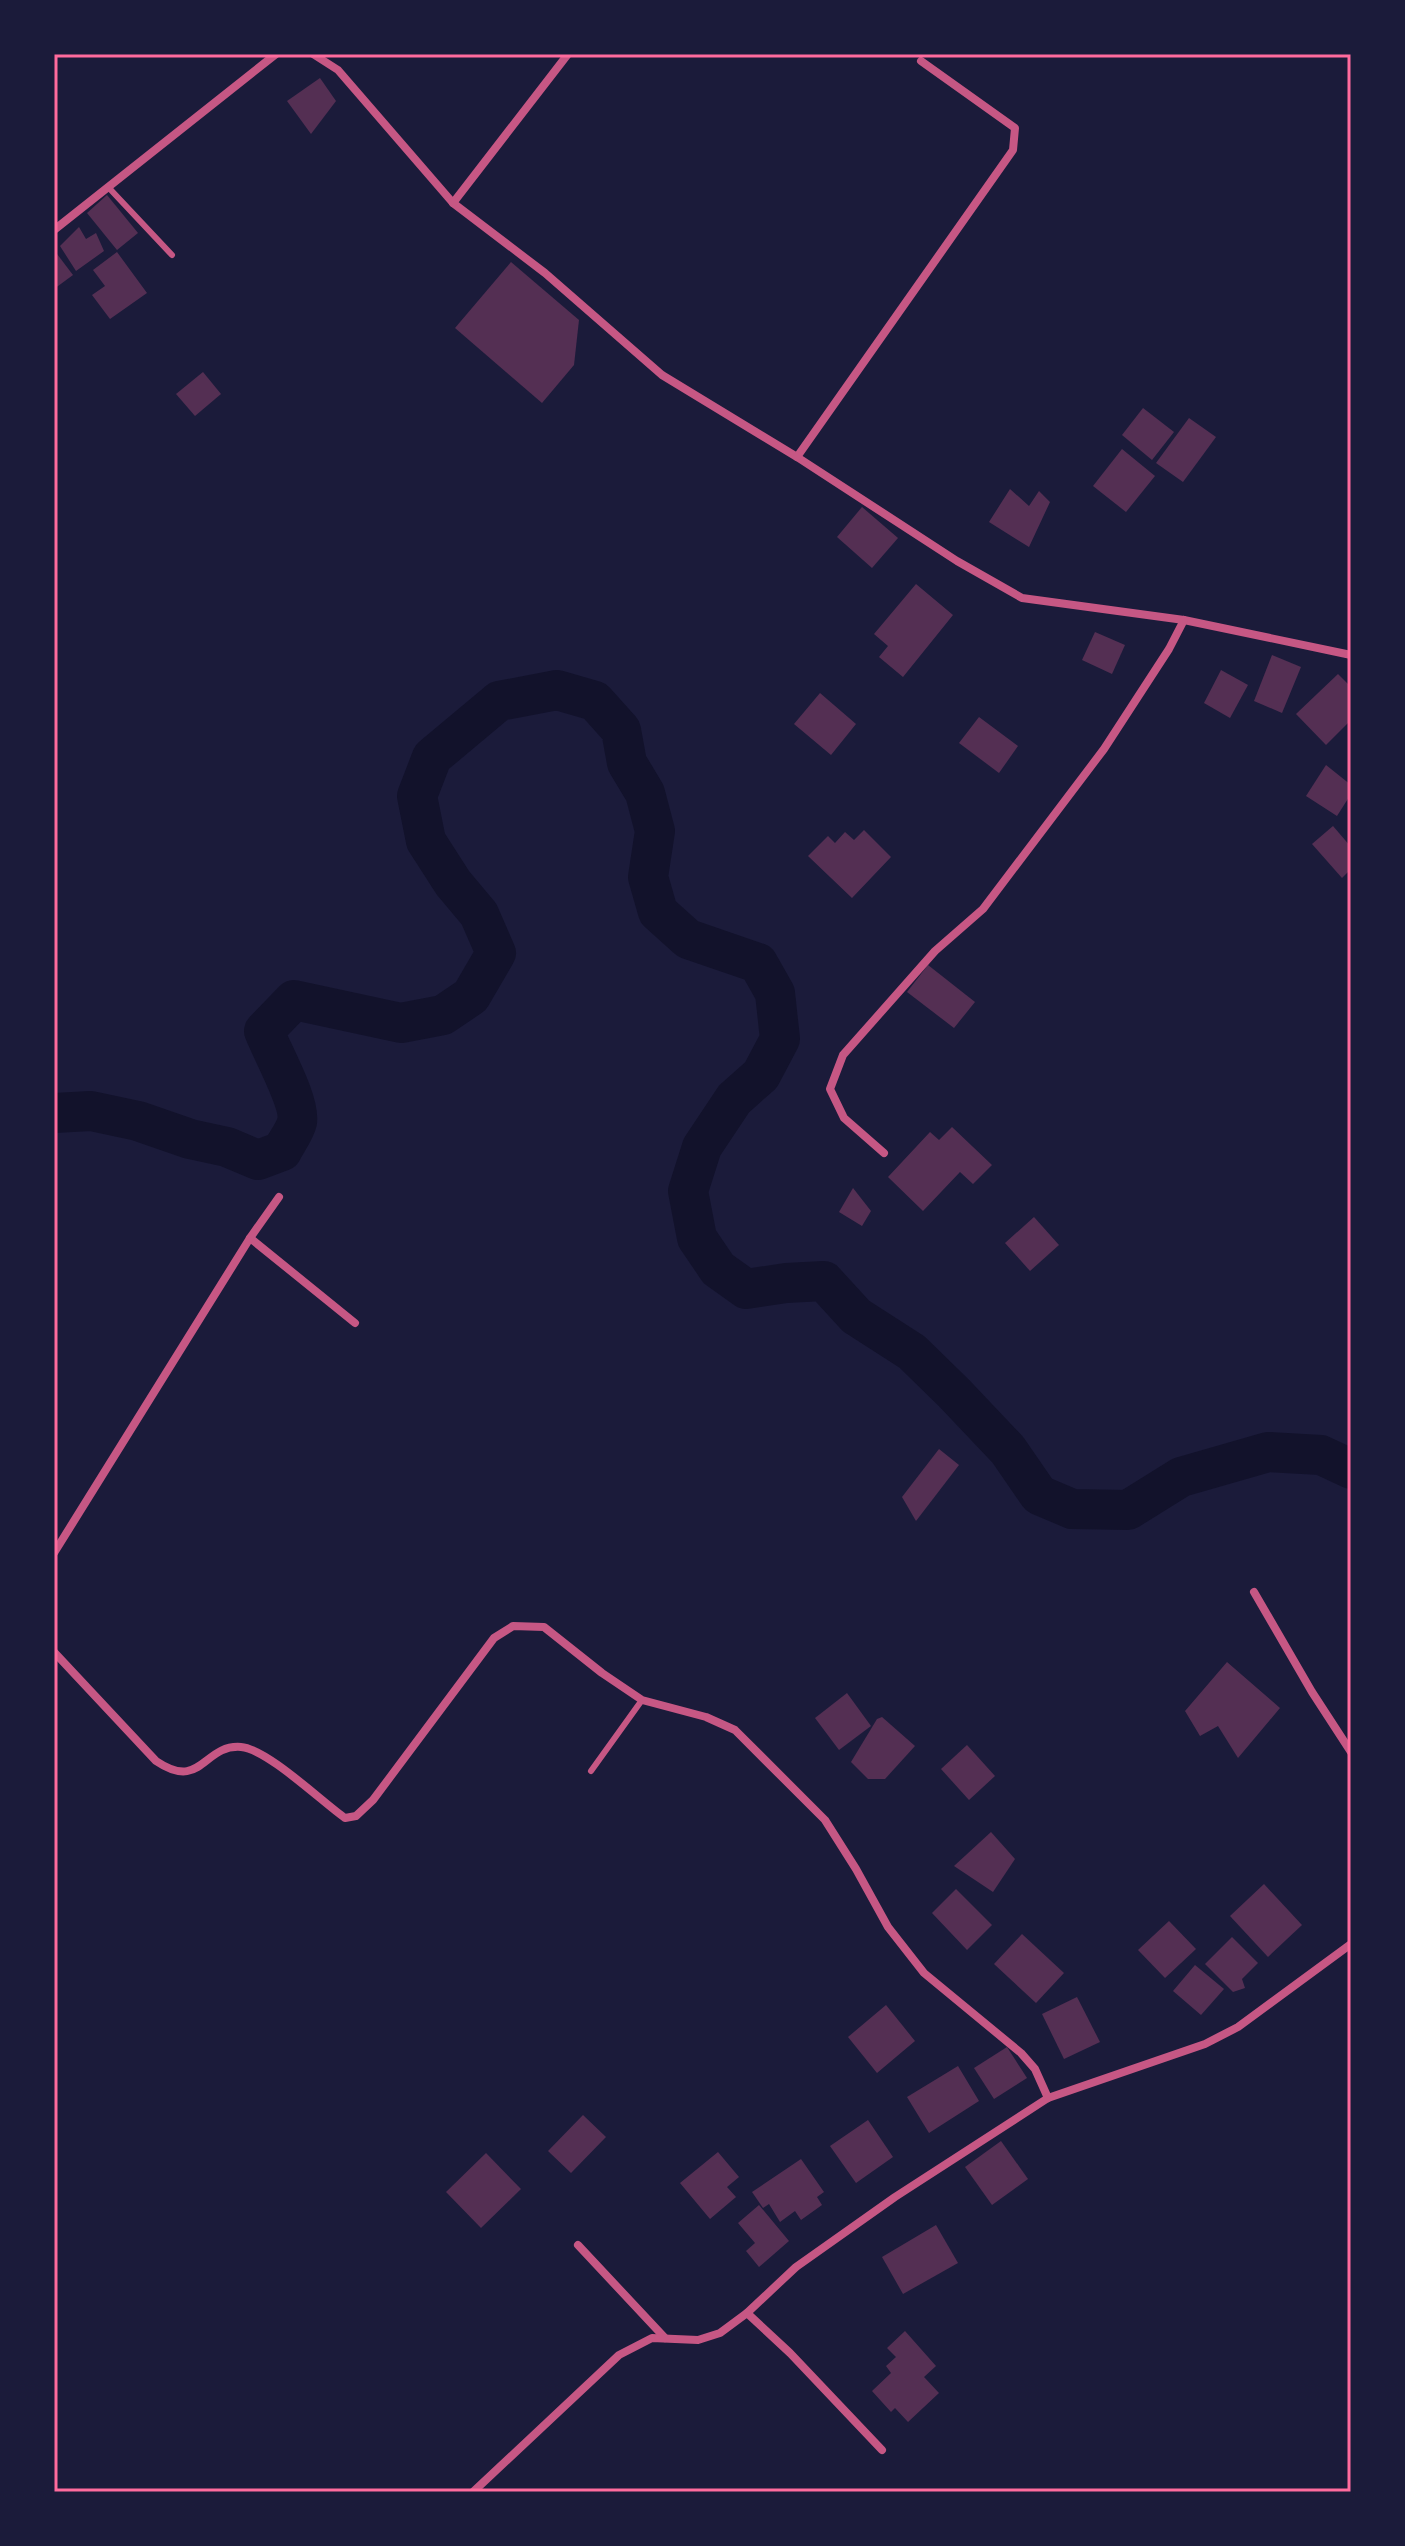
<svg xmlns="http://www.w3.org/2000/svg" width="1405" height="2546" font-family="'Open Sans',sans-serif">
<style>
.lines{fill:none;stroke-linecap:round;stroke-linejoin:round}
.river{stroke:#12122b;stroke-width:40}
.building{fill:#542f53}
.service{stroke:#c65784;stroke-width:6}
.minor{stroke:#c65784;stroke-width:8}
.neatline{fill:none;stroke:#ff6b9d;stroke-width:3}
</style>
<rect width="100%" height="100%" fill="#1b1b3a"/>
<g class="lines">
<path class="river" d="M54 1113 91 1111 138 1121 190 1139 227 1147 258 1160 282 1151C286 1143 295 1131 297 1122 301 1103 272 1052 264 1031L294 1000 401 1023 443 1015 471 996 496 953 479 914 453 883 426 841 417 796 432 757 499 701 557 690 595 701 621 730 627 763 645 793 655 831 648 877 658 912 688 939 758 963 775 993 780 1039 761 1075 734 1099 702 1147 688 1191 697 1238 718 1269 746 1289 786 1283 824 1281 856 1316 912 1352 954 1393 1008 1450 1039 1495 1072 1509 1128 1510 1181 1477 1268 1452 1321 1455 1351 1469"/>
</g>
<g class="building">
<polygon points="320,78 336,101 311,134 287,101"/>
<polygon points="107,195 138,233 117,250 87,213"/>
<polygon points="79,227 86,239 96,233 104,251 76,271 60,246"/>
<polygon points="54,250 73,275 54,289"/>
<polygon points="117,252 147,293 110,319 92,295 105,286 93,270"/>
<polygon points="511,262 579,320 574,365 542,403 455,328"/>
<polygon points="203,372 221,394 195,416 176,394"/>
<polygon points="1143,408 1174,432 1152,460 1122,435"/>
<polygon points="1189,418 1216,437 1183,482 1156,463"/>
<polygon points="1122,449 1155,476 1126,512 1093,486"/>
<polygon points="1010,489 1029,506 1039,491 1050,502 1029,547 989,522"/>
<polygon points="862,507 898,538 872,568 837,537"/>
<polygon points="916,584 953,615 903,677 879,657 888,646 874,634"/>
<polygon points="1095,632 1125,645 1112,674 1082,660"/>
<polygon points="1272,655 1301,667 1282,713 1254,701"/>
<polygon points="1221,670 1248,685 1230,718 1204,703"/>
<polygon points="1338,674 1351,687 1351,720 1326,745 1296,714"/>
<polygon points="820,693 856,724 831,755 794,724"/>
<polygon points="979,717 1018,746 999,773 959,743"/>
<polygon points="1326,765 1351,785 1351,794 1337,816 1306,796"/>
<polygon points="1333,826 1351,847 1351,869 1342,878 1312,844"/>
<polygon points="864,830 891,857 852,898 808,856 828,836 835,843 845,832 854,840"/>
<polygon points="928,965 975,1002 954,1028 907,992"/>
<polygon points="952,1127 992,1165 973,1184 960,1172 923,1211 888,1177 930,1132 939,1140"/>
<polygon points="853,1188 871,1211 862,1226 839,1212"/>
<polygon points="1034,1217 1059,1245 1030,1271 1005,1243"/>
<polygon points="939,1449 959,1465 916,1521 902,1497"/>
<polygon points="1227,1662 1280,1708 1238,1758 1218,1726 1200,1736 1185,1711"/>
<polygon points="847,1693 871,1726 839,1750 815,1718"/>
<polygon points="882,1717 915,1746 885,1779 868,1779 851,1762 877,1719"/>
<polygon points="967,1745 995,1776 969,1800 941,1769"/>
<polygon points="991,1832 1015,1859 993,1892 954,1866"/>
<polygon points="1264,1884 1302,1925 1268,1957 1230,1916"/>
<polygon points="956,1889 992,1925 967,1950 932,1913"/>
<polygon points="1169,1921 1196,1949 1165,1978 1138,1950"/>
<polygon points="1022,1934 1064,1973 1036,2003 994,1964"/>
<polygon points="1232,1937 1258,1963 1242,1979 1245,1988 1233,1992 1205,1964"/>
<polygon points="1195,1965 1224,1989 1201,2015 1173,1991"/>
<polygon points="1077,1997 1100,2042 1064,2059 1042,2014"/>
<polygon points="886,2005 915,2041 877,2073 848,2037"/>
<polygon points="1007,2047 1027,2078 994,2099 974,2068"/>
<polygon points="958,2066 979,2101 929,2133 907,2097"/>
<polygon points="583,2115 606,2137 571,2173 548,2151"/>
<polygon points="868,2120 893,2157 856,2183 830,2146"/>
<polygon points="1001,2141 1028,2179 992,2205 965,2167"/>
<polygon points="718,2152 739,2177 727,2187 736,2197 710,2219 680,2183"/>
<polygon points="486,2153 521,2189 481,2228 446,2192"/>
<polygon points="801,2159 824,2192 817,2197 822,2205 801,2220 795,2211 780,2222 769,2204 763,2208 752,2192"/>
<polygon points="759,2205 789,2241 759,2267 746,2251 755,2243 738,2223"/>
<polygon points="936,2225 958,2263 903,2294 882,2257"/>
<polygon points="905,2331 936,2366 924,2377 939,2393 908,2422 895,2408 891,2412 872,2391 891,2373 886,2366 896,2357 887,2348"/>
</g>
<g class="lines">
<g class="service">
<polyline points="109,188 172,255"/>
<polyline points="591,1771 642,1700"/>
</g>
<g class="minor">
<polyline points="313,54 338,70 453,203 545,273 662,375 797,457 957,561 1022,598 1184,620 1351,655"/>
<polyline points="453,203 568,54"/>
<polyline points="54,230 276,54"/>
<polyline points="797,457 1013,150 1015,128 921,61"/>
<polyline points="884,1153 844,1118 830,1089 843,1055 935,951 983,909 1104,749 1169,649 1184,620"/>
<polyline points="250,1238 355,1323"/>
<polyline points="54,1553 250,1238 279,1197"/>
<polyline points="1254,1592 1312,1692 1351,1752"/>
<path d="M54 1652 156 1761C202 1792 203 1744 241 1747 267 1749 321 1801 345 1818L356 1816 373 1800 494 1638 513 1626 544 1627 602 1673 642 1700 706 1717 735 1730 825 1820 856 1869 888 1927 924 1973 1021 2053 1035 2069 1048 2098"/>
<polyline points="578,2245 665,2338"/>
<polyline points="747,2313 790,2353 882,2450"/>
<polyline points="473,2492 619,2355 652,2338 698,2340 720,2333 747,2313 796,2267 895,2197 1048,2098 1205,2044 1238,2027 1351,1944"/>
</g>
</g>
<rect width="1405" height="2546" fill="none" stroke="#1b1b3a" stroke-width="112"/>
<rect x="56" y="56" width="1293" height="2434" class="neatline"/>
</svg>
